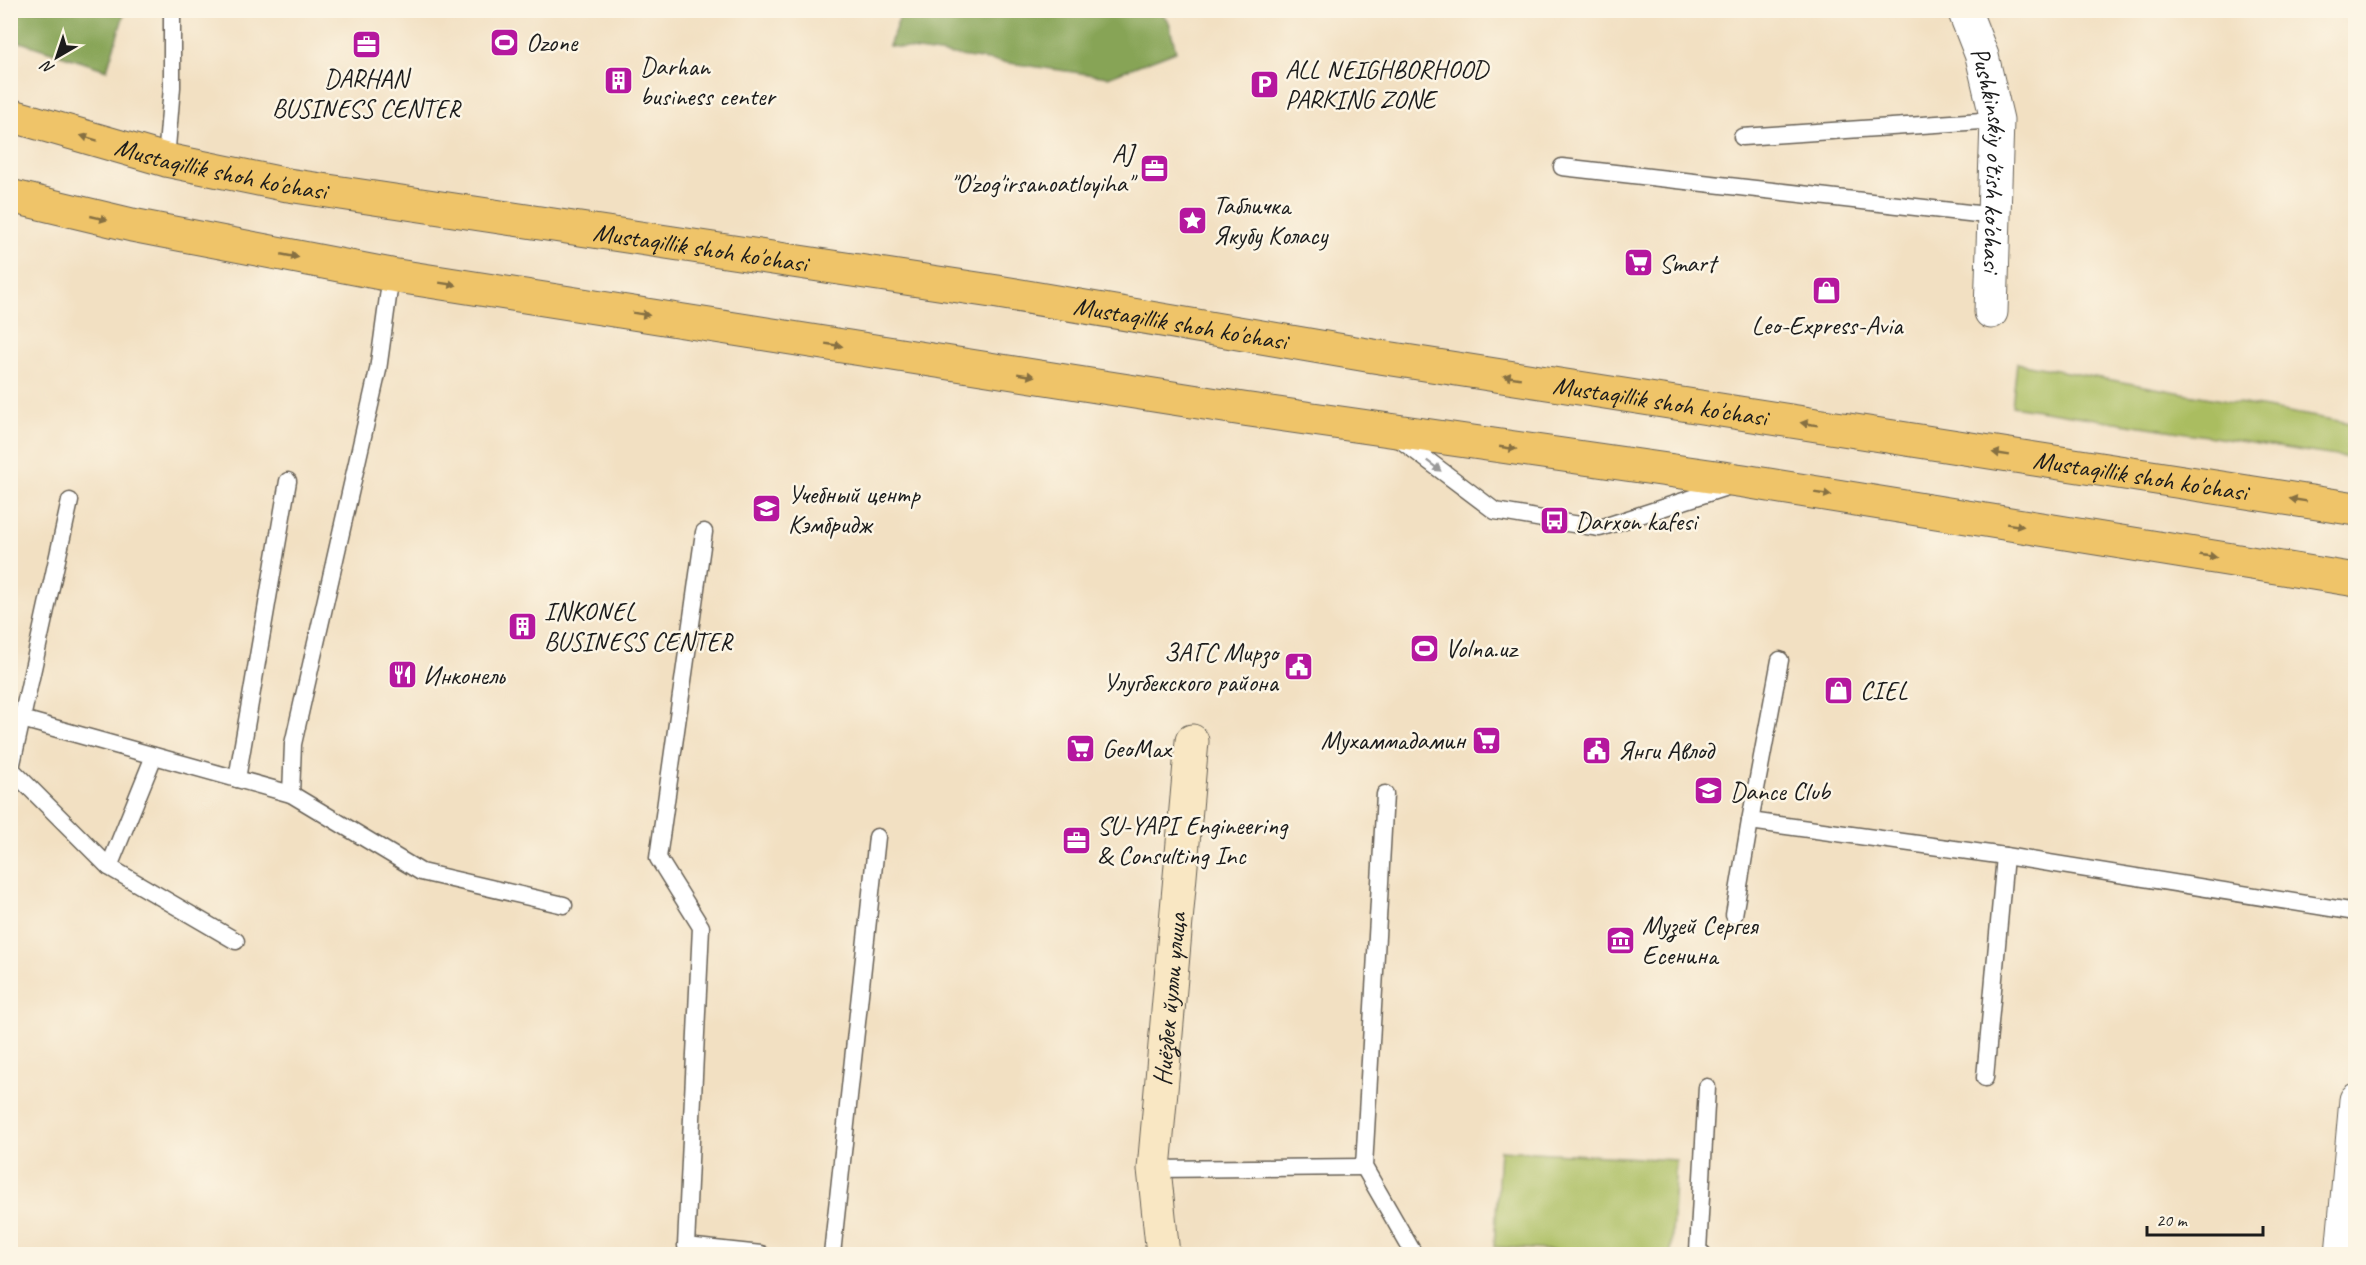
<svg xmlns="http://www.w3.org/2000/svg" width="2366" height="1265" font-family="Caveat,sans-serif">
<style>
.green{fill:#aabd61;stroke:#636c3e;stroke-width:1.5}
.forest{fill:#87a457;stroke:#52603a;stroke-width:1.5}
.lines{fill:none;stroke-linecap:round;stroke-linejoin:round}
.lane-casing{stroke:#676156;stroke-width:19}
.street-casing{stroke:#676156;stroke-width:35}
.secondary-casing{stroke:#676156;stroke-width:35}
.primary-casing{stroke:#676156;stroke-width:35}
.lane{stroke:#fff;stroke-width:16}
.street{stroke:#fff;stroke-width:33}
.secondary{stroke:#f9e7c3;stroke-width:33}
.primary{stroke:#efc469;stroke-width:33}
.oneway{fill:#867042}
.oneway2{fill:#999}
.labels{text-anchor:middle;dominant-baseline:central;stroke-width:5;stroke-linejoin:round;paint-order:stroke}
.poi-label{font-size:26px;fill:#1c1c1c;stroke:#fcf5e5;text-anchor:start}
.street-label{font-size:26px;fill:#1c1c1c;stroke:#fcf5e5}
</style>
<rect width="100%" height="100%" fill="#fcf5e5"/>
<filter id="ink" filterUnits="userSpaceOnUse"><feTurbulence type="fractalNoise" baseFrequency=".0167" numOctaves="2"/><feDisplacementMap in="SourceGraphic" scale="12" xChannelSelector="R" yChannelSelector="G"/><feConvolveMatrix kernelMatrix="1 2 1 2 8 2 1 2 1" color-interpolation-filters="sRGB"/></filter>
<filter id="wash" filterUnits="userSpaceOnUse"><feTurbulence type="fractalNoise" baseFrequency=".008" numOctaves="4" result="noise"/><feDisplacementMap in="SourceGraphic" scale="24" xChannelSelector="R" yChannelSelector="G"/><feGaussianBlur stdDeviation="1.35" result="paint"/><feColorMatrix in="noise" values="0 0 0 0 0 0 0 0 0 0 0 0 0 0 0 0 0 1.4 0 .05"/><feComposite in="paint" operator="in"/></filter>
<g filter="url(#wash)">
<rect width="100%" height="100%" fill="#f2e0c2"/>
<g class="green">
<polygon points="2017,363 2355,424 2355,459 2012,406"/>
<polygon points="1500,1150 1676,1160 1671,1254 1616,1254 1494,1247"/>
</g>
<g class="forest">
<polygon points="11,10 125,10 125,11 107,70 11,39"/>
<polygon points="1159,10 1169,22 1176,51 1108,77 889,46 902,11"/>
</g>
</g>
<g filter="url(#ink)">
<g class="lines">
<defs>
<g id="lane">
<polyline points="1742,137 1997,120"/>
<polyline points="166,160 172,87 172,10"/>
<polyline points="1562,167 1995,216"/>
<polyline points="1398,438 1495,511 1554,521 1600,528 1730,486"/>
<polyline points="704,532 658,858 701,927 686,1246 761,1254"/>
<polyline points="1780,660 1750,821 2005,856 2356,912"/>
<polyline points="22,719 291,794 421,872 564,905"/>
<polyline points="10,768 109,867 154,756"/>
<polyline points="11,768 70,501"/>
<polyline points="237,779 288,481"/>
<polyline points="291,794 293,744 378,370 391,275"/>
<polyline points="1385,794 1364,1167 1414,1254"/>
<polyline points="109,867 236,941"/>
<polyline points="1734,915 1750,821"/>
<polyline points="1985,1078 2005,856"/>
<polyline points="1154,1169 1364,1167"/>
<polyline points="832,1254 877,837"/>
<polyline points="1703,1254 1698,1251 1707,1087"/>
</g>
<g id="street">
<path id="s1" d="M1964 10 1982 56 1997 120 1991 312"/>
<polyline points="2342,1254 2356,1100"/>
</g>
<g id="secondary">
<path id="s2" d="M1163 1254 1154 1169 1192 741"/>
</g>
<g id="primary">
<path id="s3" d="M10 115 166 160 288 185 998 292 1367 355 2356 509"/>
<polyline points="10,196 132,225 391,275 1243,409 1744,481 2356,580"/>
</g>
</defs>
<use href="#lane" class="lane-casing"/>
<use href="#street" class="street-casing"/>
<use href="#secondary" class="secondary-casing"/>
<use href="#primary" class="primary-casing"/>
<use href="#lane" class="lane"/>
<use href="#street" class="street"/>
<use href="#secondary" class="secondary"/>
<use href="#primary" class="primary"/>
</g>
<defs><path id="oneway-solid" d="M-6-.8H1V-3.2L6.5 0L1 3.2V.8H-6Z" transform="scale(1.5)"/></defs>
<g class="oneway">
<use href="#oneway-solid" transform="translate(89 138) rotate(-163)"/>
<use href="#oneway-solid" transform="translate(99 218) rotate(13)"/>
<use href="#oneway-solid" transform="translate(290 256) rotate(11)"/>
<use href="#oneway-solid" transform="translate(448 284) rotate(9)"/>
<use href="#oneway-solid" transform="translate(641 314) rotate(9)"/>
<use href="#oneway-solid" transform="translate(834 345) rotate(9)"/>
<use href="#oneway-solid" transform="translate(1026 375) rotate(9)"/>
<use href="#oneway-solid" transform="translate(1512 377) rotate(-171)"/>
<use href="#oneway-solid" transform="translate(1809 424) rotate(-171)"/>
<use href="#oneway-solid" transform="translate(1508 448) rotate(8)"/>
<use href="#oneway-solid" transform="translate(2001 454) rotate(-171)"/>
<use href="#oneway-solid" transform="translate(1823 494) rotate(9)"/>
<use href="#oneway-solid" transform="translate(2298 500) rotate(-171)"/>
<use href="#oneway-solid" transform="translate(2015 525) rotate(9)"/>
<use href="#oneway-solid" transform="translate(2208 556) rotate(9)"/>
</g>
<use class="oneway2" href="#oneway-solid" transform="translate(1434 466) rotate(37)"/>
</g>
<defs>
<symbol id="stadium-square" viewBox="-11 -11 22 22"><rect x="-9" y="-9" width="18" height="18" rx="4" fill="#b5179e" stroke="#fcf5e5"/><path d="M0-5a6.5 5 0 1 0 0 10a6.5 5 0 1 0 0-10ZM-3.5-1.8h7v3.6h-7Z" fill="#fff"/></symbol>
<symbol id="office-square" viewBox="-11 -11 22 22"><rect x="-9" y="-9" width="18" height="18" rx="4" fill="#b5179e" stroke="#fcf5e5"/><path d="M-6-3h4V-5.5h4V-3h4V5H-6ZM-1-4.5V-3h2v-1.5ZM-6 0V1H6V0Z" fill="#fff"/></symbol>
<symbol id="building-square" viewBox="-11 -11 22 22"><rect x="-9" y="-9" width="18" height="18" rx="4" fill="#b5179e" stroke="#fcf5e5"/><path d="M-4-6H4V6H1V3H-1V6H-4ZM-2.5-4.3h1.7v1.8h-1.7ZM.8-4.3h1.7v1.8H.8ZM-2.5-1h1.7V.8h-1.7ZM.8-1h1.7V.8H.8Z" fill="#fff"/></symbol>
<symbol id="parking-square" viewBox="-11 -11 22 22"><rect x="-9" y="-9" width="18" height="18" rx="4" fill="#b5179e" stroke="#fcf5e5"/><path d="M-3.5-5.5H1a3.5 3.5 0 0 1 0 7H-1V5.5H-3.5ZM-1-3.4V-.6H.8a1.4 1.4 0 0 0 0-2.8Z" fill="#fff"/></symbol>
<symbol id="sight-square" viewBox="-11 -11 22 22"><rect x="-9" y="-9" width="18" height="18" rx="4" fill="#b5179e" stroke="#fcf5e5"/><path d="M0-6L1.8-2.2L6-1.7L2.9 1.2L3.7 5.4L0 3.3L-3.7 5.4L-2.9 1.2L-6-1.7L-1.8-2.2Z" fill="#fff"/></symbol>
<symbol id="supermarket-square" viewBox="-11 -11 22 22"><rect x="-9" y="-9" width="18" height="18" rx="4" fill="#b5179e" stroke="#fcf5e5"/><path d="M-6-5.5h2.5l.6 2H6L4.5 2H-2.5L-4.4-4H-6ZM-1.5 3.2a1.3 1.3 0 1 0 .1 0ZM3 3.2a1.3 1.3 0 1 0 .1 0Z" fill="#fff"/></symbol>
<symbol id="shop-square" viewBox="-11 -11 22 22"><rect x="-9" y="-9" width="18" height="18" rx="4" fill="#b5179e" stroke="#fcf5e5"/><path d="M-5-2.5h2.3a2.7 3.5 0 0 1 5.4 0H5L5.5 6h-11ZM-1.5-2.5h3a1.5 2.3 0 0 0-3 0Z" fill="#fff"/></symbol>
<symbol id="school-square" viewBox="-11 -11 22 22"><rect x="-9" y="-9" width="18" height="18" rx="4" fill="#b5179e" stroke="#fcf5e5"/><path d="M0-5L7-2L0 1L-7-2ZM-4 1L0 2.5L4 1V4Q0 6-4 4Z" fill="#fff"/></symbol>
<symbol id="bus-square" viewBox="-11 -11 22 22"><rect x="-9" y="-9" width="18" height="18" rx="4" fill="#b5179e" stroke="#fcf5e5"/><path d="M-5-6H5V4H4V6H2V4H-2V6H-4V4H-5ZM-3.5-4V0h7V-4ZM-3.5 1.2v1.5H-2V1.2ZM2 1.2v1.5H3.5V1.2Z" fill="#fff"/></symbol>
<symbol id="civic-square" viewBox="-11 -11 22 22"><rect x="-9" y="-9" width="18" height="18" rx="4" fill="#b5179e" stroke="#fcf5e5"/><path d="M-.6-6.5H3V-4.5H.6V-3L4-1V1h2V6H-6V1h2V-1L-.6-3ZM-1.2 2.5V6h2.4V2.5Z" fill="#fff"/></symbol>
<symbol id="restaurant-square" viewBox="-11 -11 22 22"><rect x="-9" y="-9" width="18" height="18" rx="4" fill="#b5179e" stroke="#fcf5e5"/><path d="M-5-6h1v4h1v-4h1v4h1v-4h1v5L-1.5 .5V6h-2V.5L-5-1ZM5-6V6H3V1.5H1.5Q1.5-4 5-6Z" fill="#fff"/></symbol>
<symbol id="museum-square" viewBox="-11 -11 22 22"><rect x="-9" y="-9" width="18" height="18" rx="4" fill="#b5179e" stroke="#fcf5e5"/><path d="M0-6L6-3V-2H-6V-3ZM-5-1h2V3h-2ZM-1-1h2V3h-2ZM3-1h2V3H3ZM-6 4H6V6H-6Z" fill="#fff"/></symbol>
</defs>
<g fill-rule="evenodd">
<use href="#stadium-square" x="488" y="26" width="33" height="33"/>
<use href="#office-square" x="350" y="28" width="33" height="33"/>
<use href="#building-square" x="602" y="64" width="33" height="33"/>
<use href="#parking-square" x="1248" y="68" width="33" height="33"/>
<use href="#office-square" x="1138" y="152" width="33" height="33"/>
<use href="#sight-square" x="1176" y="204" width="33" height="33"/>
<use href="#supermarket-square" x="1622" y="246" width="33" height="33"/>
<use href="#shop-square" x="1810" y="274" width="33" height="33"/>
<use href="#school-square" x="750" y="492" width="33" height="33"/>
<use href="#bus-square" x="1538" y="504" width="33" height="33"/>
<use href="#building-square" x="506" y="610" width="33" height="33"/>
<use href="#stadium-square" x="1408" y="632" width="33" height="33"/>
<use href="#civic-square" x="1282" y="650" width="33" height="33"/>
<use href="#restaurant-square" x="386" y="658" width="33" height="33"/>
<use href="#shop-square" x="1822" y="674" width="33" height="33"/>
<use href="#supermarket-square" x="1470" y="724" width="33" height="33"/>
<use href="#supermarket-square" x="1064" y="732" width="33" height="33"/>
<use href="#civic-square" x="1580" y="734" width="33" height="33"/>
<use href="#school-square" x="1692" y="774" width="33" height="33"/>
<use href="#office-square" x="1060" y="824" width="33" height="33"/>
<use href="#museum-square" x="1604" y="924" width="33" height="33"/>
</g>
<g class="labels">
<g class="poi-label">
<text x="526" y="42">Ozone</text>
<text x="640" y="66">Darhan<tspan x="640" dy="30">business center</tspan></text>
<text x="1285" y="69">ALL NEIGHBORHOOD<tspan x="1285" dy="30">PARKING ZONE</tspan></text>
<text x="366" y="78" text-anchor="middle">DARHAN<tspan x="366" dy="30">BUSINESS CENTER</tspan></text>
<text x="1133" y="153" text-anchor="end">AJ<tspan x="1133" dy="30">"O'zog'irsanoatloyiha"</tspan></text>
<text x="1213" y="205">Табличка<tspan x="1213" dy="30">Якубу Коласу</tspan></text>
<text x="1659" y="263">Smart</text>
<text x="1827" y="325" text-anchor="middle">Leo-Express-Avia</text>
<text x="788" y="494">Учебный центр<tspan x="788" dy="30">Кэмбридж</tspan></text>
<text x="1575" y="521">Darxon kafesi</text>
<text x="544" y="611">INKONEL<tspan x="544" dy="30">BUSINESS CENTER</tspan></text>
<text x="1445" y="648">Volna.uz</text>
<text x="1278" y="652" text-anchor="end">ЗАГС Мирзо<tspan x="1278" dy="30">Улугбекского района</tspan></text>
<text x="423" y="675">Инконель</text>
<text x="1860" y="690">CIEL</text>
<text x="1465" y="740" text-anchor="end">Мухаммадамин</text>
<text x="1102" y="748">GeoMax</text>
<text x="1618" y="750">Янги Авлод</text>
<text x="1730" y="791">Dance Club</text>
<text x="1097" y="825">SU-YAPI Engineering<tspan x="1097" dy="30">&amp; Consulting Inc</tspan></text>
<text x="1642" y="925">Музей Сергея<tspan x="1642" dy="30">Есенина</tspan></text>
</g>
<g class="street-label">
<text stroke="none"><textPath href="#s1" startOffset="154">Pushkinskiy o'tish ko'chasi</textPath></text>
<text stroke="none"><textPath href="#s3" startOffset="218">Mustaqillik shoh ko'chasi</textPath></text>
<text stroke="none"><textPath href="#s3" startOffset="704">Mustaqillik shoh ko'chasi</textPath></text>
<text stroke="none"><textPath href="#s3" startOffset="1190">Mustaqillik shoh ko'chasi</textPath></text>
<text stroke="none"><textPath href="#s3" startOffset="1676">Mustaqillik shoh ko'chasi</textPath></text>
<text stroke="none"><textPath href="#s3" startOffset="2162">Mustaqillik shoh ko'chasi</textPath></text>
<text stroke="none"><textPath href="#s2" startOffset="256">Ниёзбек йулли улица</textPath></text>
</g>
</g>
<rect width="2366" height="1265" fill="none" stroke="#fcf5e5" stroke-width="36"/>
<g transform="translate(57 57) rotate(219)" stroke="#fcf5e5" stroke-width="4.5" paint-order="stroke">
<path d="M0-4.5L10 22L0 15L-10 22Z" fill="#1c1c1c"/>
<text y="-9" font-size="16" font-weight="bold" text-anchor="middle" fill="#1c1c1c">N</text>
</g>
<path d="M2147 1226v9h116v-9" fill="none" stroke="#1c1c1c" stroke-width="3"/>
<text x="2156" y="1226" font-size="18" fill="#1c1c1c" stroke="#fcf5e5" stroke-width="4.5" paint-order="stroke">20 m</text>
</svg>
